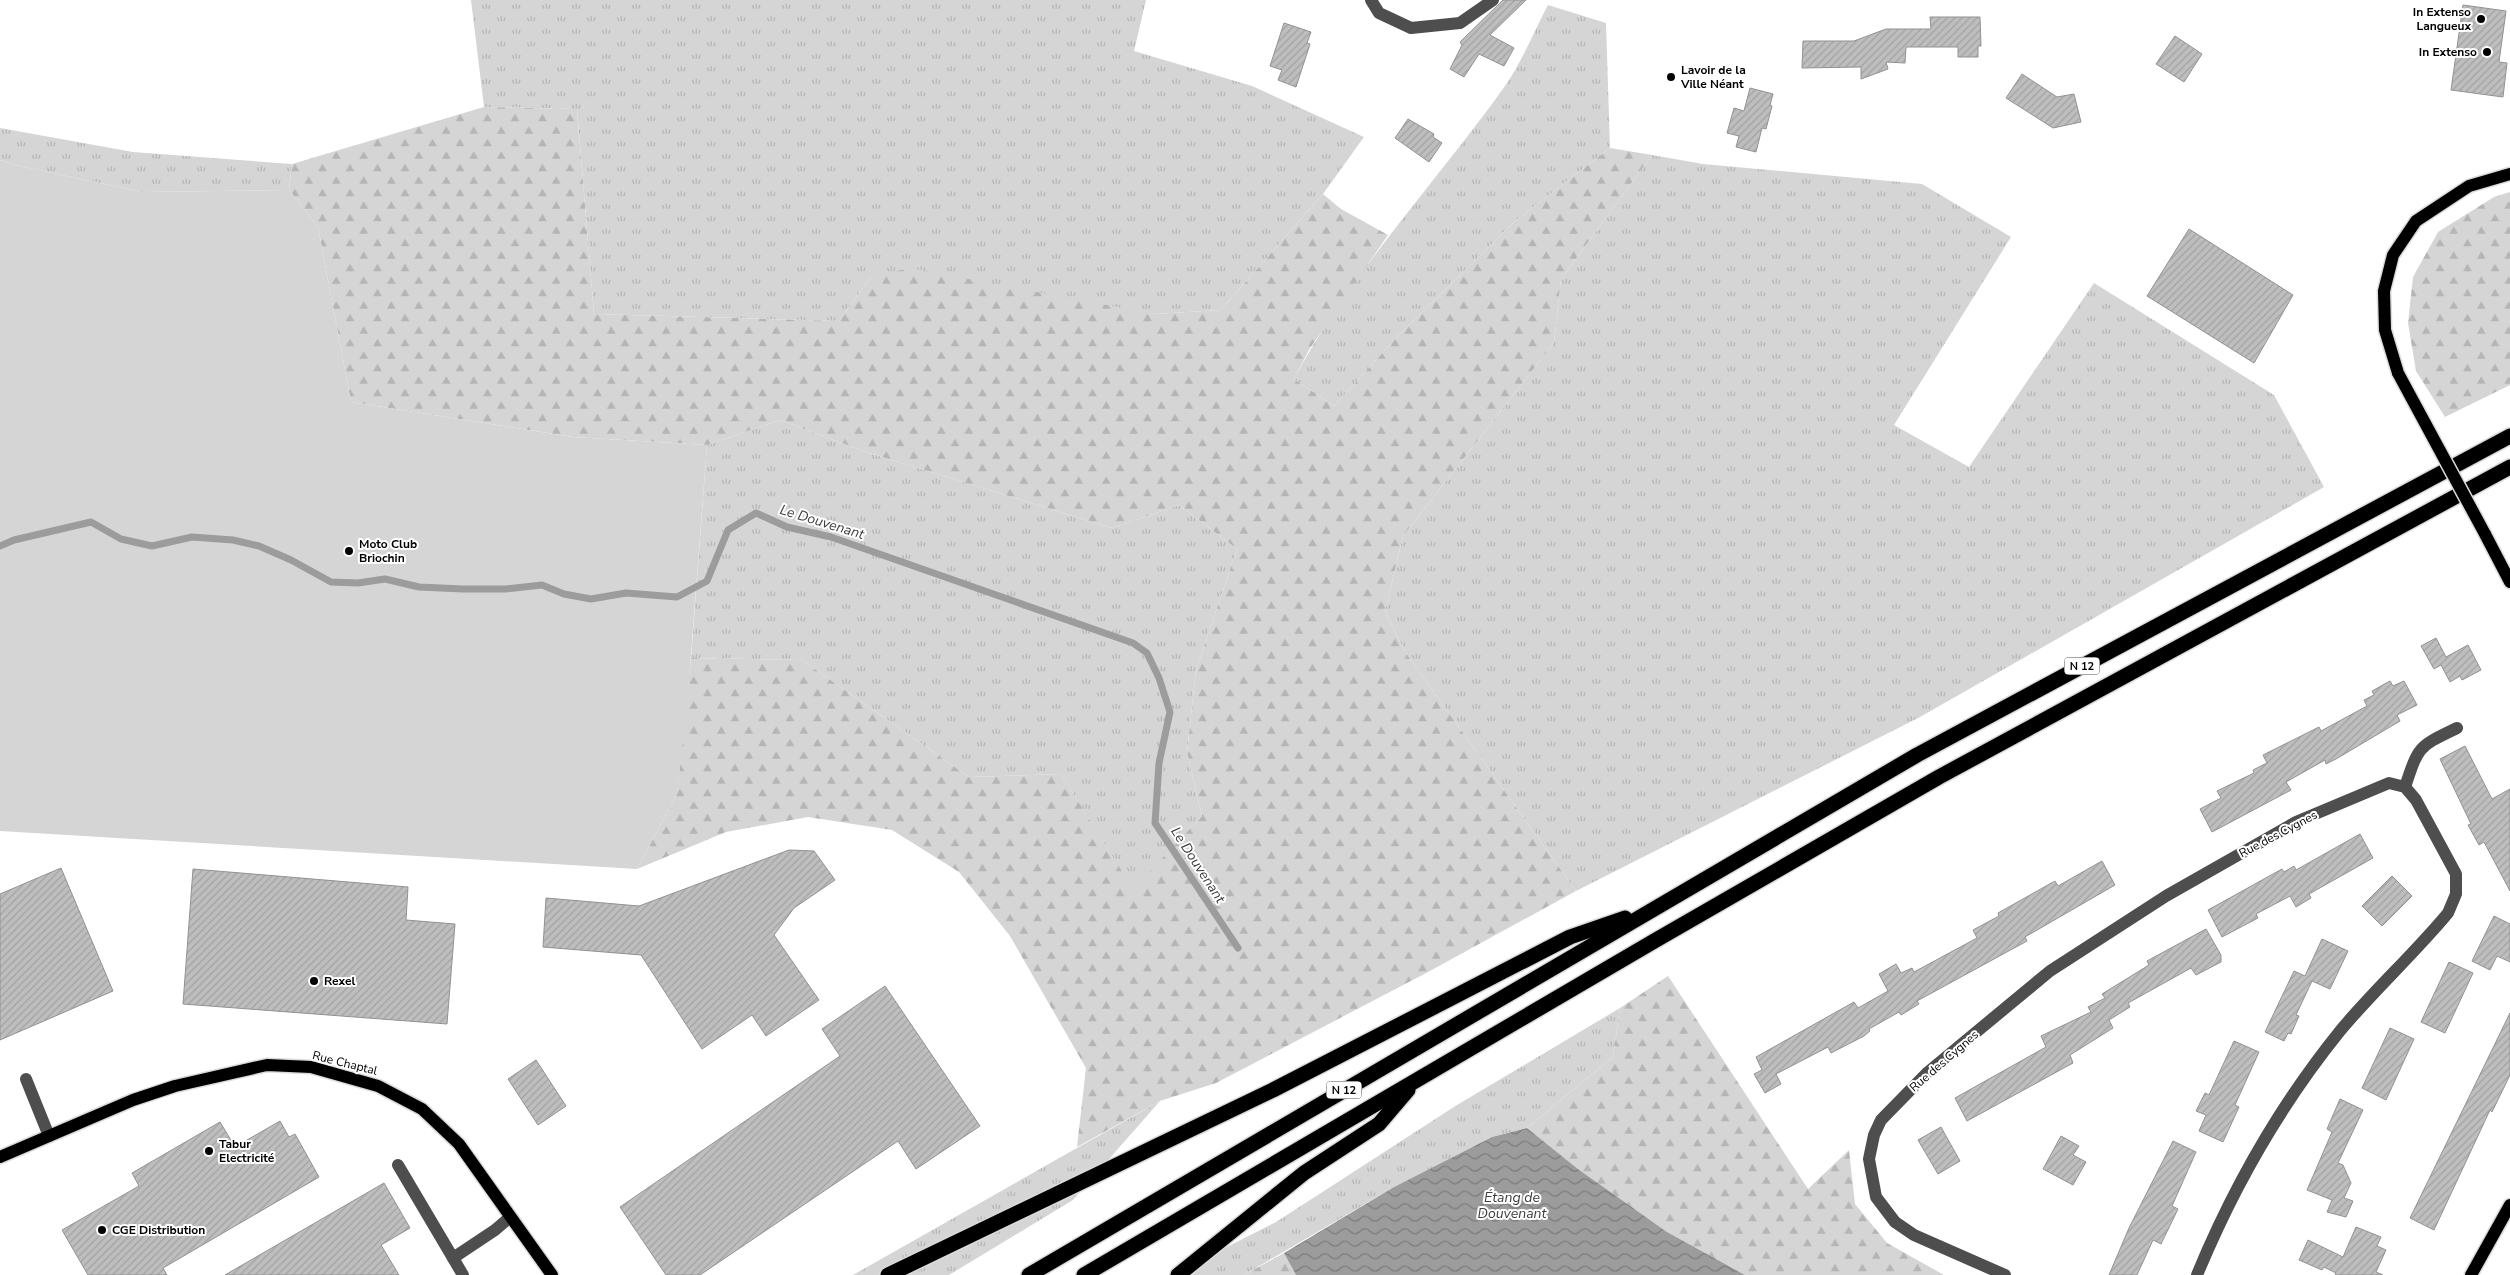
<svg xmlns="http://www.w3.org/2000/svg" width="2510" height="1275" font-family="'Nunito Sans',sans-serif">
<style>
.grass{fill:url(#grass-tufts)}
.forest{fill:url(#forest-firs)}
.garden{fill:#d5d5d5}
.water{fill:url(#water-waves)}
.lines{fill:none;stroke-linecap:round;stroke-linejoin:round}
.stream{stroke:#9c9c9c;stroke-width:7}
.building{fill:url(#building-hatch);stroke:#929292}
.major-casing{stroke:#dbdbdb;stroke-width:15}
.highway-casing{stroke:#dbdbdb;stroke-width:18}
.minor{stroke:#4e4e4e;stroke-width:12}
.major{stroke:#000;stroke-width:12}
.highway{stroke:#000;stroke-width:15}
.major-bridge-casing{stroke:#dbdbdb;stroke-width:15;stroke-linecap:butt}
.major-bridge{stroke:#000;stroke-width:12}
.poi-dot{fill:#000;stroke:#fff;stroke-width:2}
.labels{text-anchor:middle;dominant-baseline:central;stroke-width:4;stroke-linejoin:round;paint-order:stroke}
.shield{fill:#fff;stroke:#4c4c4c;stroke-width:1}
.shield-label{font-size:11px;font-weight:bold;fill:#000}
.poi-label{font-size:12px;font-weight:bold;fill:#000;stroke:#fff;text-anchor:start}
.street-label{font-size:12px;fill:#000;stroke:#fff}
.water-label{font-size:14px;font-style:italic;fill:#3d3d3d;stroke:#fff}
</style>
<defs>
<pattern id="grass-tufts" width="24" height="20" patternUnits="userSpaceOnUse" patternTransform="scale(1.25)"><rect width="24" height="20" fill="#d5d5d5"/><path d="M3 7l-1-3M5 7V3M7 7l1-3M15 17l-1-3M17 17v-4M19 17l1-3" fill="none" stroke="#b5b5b5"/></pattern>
<pattern id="forest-firs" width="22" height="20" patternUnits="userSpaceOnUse" patternTransform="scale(1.25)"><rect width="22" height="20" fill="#d5d5d5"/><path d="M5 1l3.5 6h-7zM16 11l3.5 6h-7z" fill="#b5b5b5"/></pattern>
<pattern id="water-waves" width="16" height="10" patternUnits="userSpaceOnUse" patternTransform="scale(1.25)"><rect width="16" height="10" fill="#9c9c9c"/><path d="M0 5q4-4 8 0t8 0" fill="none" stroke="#7d7d7d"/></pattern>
<pattern id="building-hatch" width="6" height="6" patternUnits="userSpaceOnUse" patternTransform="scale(1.25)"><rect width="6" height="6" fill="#bebebe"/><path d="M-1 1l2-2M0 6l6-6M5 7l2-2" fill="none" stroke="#a2a2a2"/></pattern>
</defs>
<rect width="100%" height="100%" fill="#fff"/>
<g class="grass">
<polygon points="471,0 1146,0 1134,51 1252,86 1364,137 1323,194 1221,310 1154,314 871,277 839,321 594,314 577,109 484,107"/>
<path d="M1548 5 1606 23 1610 148 1514 222 1397 337 1334 406 1294 379C1351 272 1435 184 1505 86 1522 62 1534 31 1548 5Z"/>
<polygon points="0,128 133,152 292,164 289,190 142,192 15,165 0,160"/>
<polygon points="1652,155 1703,164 1922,184 2011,237 1894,425 1969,467 2094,283 2274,395 2324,487 1920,717 1576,891 1404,650 1385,611 1403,536 1554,343 1561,279"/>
<polygon points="780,420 863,451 1112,528 1179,505 1237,549 1196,670 1187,752 1202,816 1133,890 1061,774 969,777 802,660 691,658 707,445"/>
<polygon points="1620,1008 1613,1057 1527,1128 1492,1137 1394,1187 1244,1275 1172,1275 1276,1222 1457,1105"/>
<polygon points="1160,1101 1073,1200 949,1275 853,1275"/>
</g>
<g class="forest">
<polygon points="484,107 577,109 594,314 839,321 871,277 910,268 1154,314 1221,310 1323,194 1341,209 1388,235 1309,350 1294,379 1334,406 1397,337 1514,222 1610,148 1652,155 1561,279 1554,343 1403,536 1385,611 1404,650 1576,891 1428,972 1216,1083 1160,1101 1077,1147 1086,1068 1010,936 959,872 892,830 808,817 726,832 637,869 677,794 691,658 802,660 969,777 1061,774 1133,889 1202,816 1187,752 1196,670 1237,549 1179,505 1112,528 863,451 780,420 707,445 573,437 351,402 318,227 289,190 292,164"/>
<polygon points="2510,192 2510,385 2445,417 2416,371 2408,323 2413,277 2438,232 2494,197"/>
<polygon points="1668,976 1808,1189 1849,1150 1855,1204 1887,1243 1944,1275 1745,1275 1667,1232 1578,1169 1527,1128 1613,1057 1620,1008"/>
<polygon points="1284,1253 1296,1275 1244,1275"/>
</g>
<polygon class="garden" points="0,160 15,165 142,192 289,190 318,227 351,402 573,437 707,445 687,707 677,794 637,869 0,831"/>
<polygon class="water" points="1527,1128 1578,1169 1667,1232 1745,1275 1296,1275 1284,1253 1394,1187 1492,1137"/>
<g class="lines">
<polyline class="stream" points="0,546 14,540 91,522 121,539 152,546 192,537 233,540 259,546 291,560 331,582 358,583 385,579 419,587 463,589 505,589 542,585 564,594 591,599 626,593 677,597 707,581 728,530 756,513 787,527 831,537 1133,643 1147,653 1159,678 1170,712 1159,763 1155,823 1238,948"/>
</g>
<g class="building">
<polygon points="1503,0 1526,0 1490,35 1514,48 1504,66 1479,54 1464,77 1450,69 1462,45 1460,42"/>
<polygon points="2463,5 2506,11 2499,62 2507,63 2503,97 2451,90"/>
<polygon points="1930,17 1980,17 1981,46 1978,46 1978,57 1958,57 1958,47 1906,47 1905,63 1886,62 1888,69 1861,79 1861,67 1802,68 1803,41 1854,41 1886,29 1931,29"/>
<polygon points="1284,23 1311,32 1307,43 1310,44 1296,87 1278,80 1282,70 1270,66"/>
<polygon points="2175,36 2202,54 2184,82 2156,64"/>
<polygon points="2022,74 2057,97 2074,94 2081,122 2053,128 2006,98"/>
<polygon points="1750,88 1773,94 1770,105 1772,106 1766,129 1762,128 1756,152 1736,147 1739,136 1727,133 1734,108 1744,111"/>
<polygon points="1408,119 1434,134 1433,137 1442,143 1429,162 1395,138"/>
<polygon points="2189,229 2293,295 2254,363 2147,296"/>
<polygon points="2436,638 2446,657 2468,645 2481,670 2462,680 2460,676 2450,682 2441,665 2434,669 2421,646"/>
<polygon points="2390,681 2393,686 2404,681 2417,705 2397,715 2400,721 2336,759 2326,764 2325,760 2286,782 2291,790 2212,832 2200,809 2221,798 2217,791 2254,773 2253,770 2267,763 2263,755 2319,727 2321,731 2367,706 2364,700 2374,695 2372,691"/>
<polygon points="2465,746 2492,799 2510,789 2510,891 2484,842 2479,845 2468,825 2471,824 2440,759"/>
<polygon points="2360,834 2373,858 2309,894 2311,898 2296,907 2290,896 2256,914 2258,918 2222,937 2208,910 2282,869 2284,872 2294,866 2296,870"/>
<polygon points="789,850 814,851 835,880 794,908 774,935 819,1000 766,1036 752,1015 702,1049 641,955 543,947 546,898 639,906"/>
<polygon points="2102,861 2115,885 2025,937 2027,941 1917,1001 1919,1004 1901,1015 1899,1012 1869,1029 1870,1031 1864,1036 1831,1053 1828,1047 1776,1074 1781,1084 1765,1093 1754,1074 1762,1070 1756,1057 1854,1002 1858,1008 1888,991 1879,974 1896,964 1901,973 1912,968 1914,972 1977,938 1973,930 1999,916 1998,913 2055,881 2058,886"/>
<polygon points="61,868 113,991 0,1040 0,894"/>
<polygon points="193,869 408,887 406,920 455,924 447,1024 183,1004"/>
<polygon points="2392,876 2412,896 2382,926 2362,906"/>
<polygon points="2494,916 2510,924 2510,962 2497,956 2490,970 2472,961"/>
<polygon points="2206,929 2221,955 2221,962 2196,975 2191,968 2128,1003 2130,1007 2109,1020 2113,1028 2070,1055 2073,1063 1967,1121 1955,1098 2046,1047 2041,1036 2091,1012 2088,1007 2105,998 2102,994 2149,965 2147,961"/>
<polygon points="2322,939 2348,951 2330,989 2312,981 2296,1015 2299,1016 2291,1034 2288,1033 2284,1041 2265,1032 2294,971 2305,976"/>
<polygon points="2449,962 2473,973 2445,1033 2421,1022"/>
<polygon points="885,986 980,1126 916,1169 898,1141 700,1275 666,1275 620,1207 840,1056 822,1029"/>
<polygon points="2510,1013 2510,1075 2492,1112 2490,1110 2434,1230 2410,1218"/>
<polygon points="2390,1028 2414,1039 2386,1100 2362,1088"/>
<polygon points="2234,1041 2259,1052 2235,1105 2239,1107 2223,1142 2199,1131 2206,1115 2196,1111 2205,1093 2209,1095"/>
<polygon points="536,1060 566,1106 538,1125 508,1079"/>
<polygon points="2340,1099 2363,1110 2338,1163 2343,1165 2351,1183 2344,1198 2353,1201 2346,1217 2327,1212 2332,1200 2307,1190 2332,1132 2327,1129"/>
<polygon points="280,1121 289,1137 295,1134 319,1177 163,1268 167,1275 88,1275 62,1230 139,1186 132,1173 220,1122 235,1147"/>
<polygon points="1941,1127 1960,1161 1938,1174 1918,1140"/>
<polygon points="2061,1136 2079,1146 2073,1155 2086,1162 2073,1185 2043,1169"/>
<polygon points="2173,1141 2196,1152 2172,1206 2178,1209 2161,1244 2153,1240 2137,1275 2109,1275 2129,1228"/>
<polygon points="384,1183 410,1228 381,1245 399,1275 225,1275"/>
<polygon points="2356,1227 2381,1237 2377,1246 2386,1250 2376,1272 2383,1275 2335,1275 2336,1273 2324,1267 2322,1270 2299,1260 2308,1240 2343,1257"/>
</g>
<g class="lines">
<defs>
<g id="major">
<polyline points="2398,373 2385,330 2384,291 2393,255 2416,221 2469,186 2510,174"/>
<polyline points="2485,534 2510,582"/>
<polyline points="0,1157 133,1100 175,1086 267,1065 311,1067 378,1086 422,1109 459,1144 552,1275"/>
<polyline points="2471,1275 2510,1205"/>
</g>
<g id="highway">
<polyline points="888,1275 1273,1090 1570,937 1625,918"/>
<polyline points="1029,1275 1917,755 2510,436"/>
<polyline points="1084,1275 1656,940 1939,777 2510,467"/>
<polyline points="1178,1275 1304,1173 1379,1124 1408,1090"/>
</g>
</defs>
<use href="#major" class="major-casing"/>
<use href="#highway" class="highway-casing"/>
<g class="minor">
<polyline points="1371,0 1379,13 1411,28 1460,23 1493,0"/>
<path d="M2405 787C2419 745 2418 747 2457 728"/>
<polyline points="26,1079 49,1136"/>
<polyline points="398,1165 453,1258 495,1230 509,1218"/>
<polyline points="453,1258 463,1275"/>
<path d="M2005 1275 1914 1235 1895 1222 1876 1197 1869 1159 1874 1135 1881 1120 1928 1072 2050 971 2166 896 2296 822 2389 783 2405 787 2416 800 2456 874V894L2448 913C2414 954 2374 990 2340 1031 2281 1104 2233 1188 2197 1275"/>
</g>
<use href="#major" class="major"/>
<use href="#highway" class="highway"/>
<defs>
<polyline id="major-bridge" points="2398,373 2485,534"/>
</defs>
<use href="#major-bridge" class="major-bridge-casing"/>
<use href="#major-bridge" class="major-bridge"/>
</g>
<g class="poi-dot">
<circle cx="2481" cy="19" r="5"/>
<circle cx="2487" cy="52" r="5"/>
<circle cx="1671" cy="77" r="5"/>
<circle cx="349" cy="551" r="5"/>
<circle cx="314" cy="981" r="5"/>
<circle cx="209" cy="1151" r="5"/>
<circle cx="102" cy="1230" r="5"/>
</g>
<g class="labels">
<g class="shield">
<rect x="2064.5" y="657.5" width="35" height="17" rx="4"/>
<rect x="1326.5" y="1081.5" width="35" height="17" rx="4"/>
</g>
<g class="shield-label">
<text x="2082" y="666">N 12</text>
<text x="1344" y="1090">N 12</text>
</g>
<g class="poi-label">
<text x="2471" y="12" text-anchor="end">In Extenso<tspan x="2471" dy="14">Langueux</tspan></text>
<text x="2477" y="52" text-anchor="end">In Extenso</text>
<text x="1681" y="70">Lavoir de la<tspan x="1681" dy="14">Ville Néant</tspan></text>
<text x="359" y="544">Moto Club<tspan x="359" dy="14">Briochin</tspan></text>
<text x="324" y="981">Rexel</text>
<text x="219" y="1144">Tabur<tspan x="219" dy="14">Electricité</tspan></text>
<text x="112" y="1230">CGE Distribution</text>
</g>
<g class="street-label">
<text transform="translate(2278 834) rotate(-28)">Rue des Cygnes</text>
<text transform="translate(1944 1061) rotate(-41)">Rue des Cygnes</text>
<text transform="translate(345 1063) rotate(14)">Rue Chaptal</text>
</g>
<g class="water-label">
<text transform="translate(822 522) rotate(17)">Le Douvenant</text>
<text transform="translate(1198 865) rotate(57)">Le Douvenant</text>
<text x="1512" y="1197">Étang de<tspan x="1512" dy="16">Douvenant</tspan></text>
</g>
</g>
</svg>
